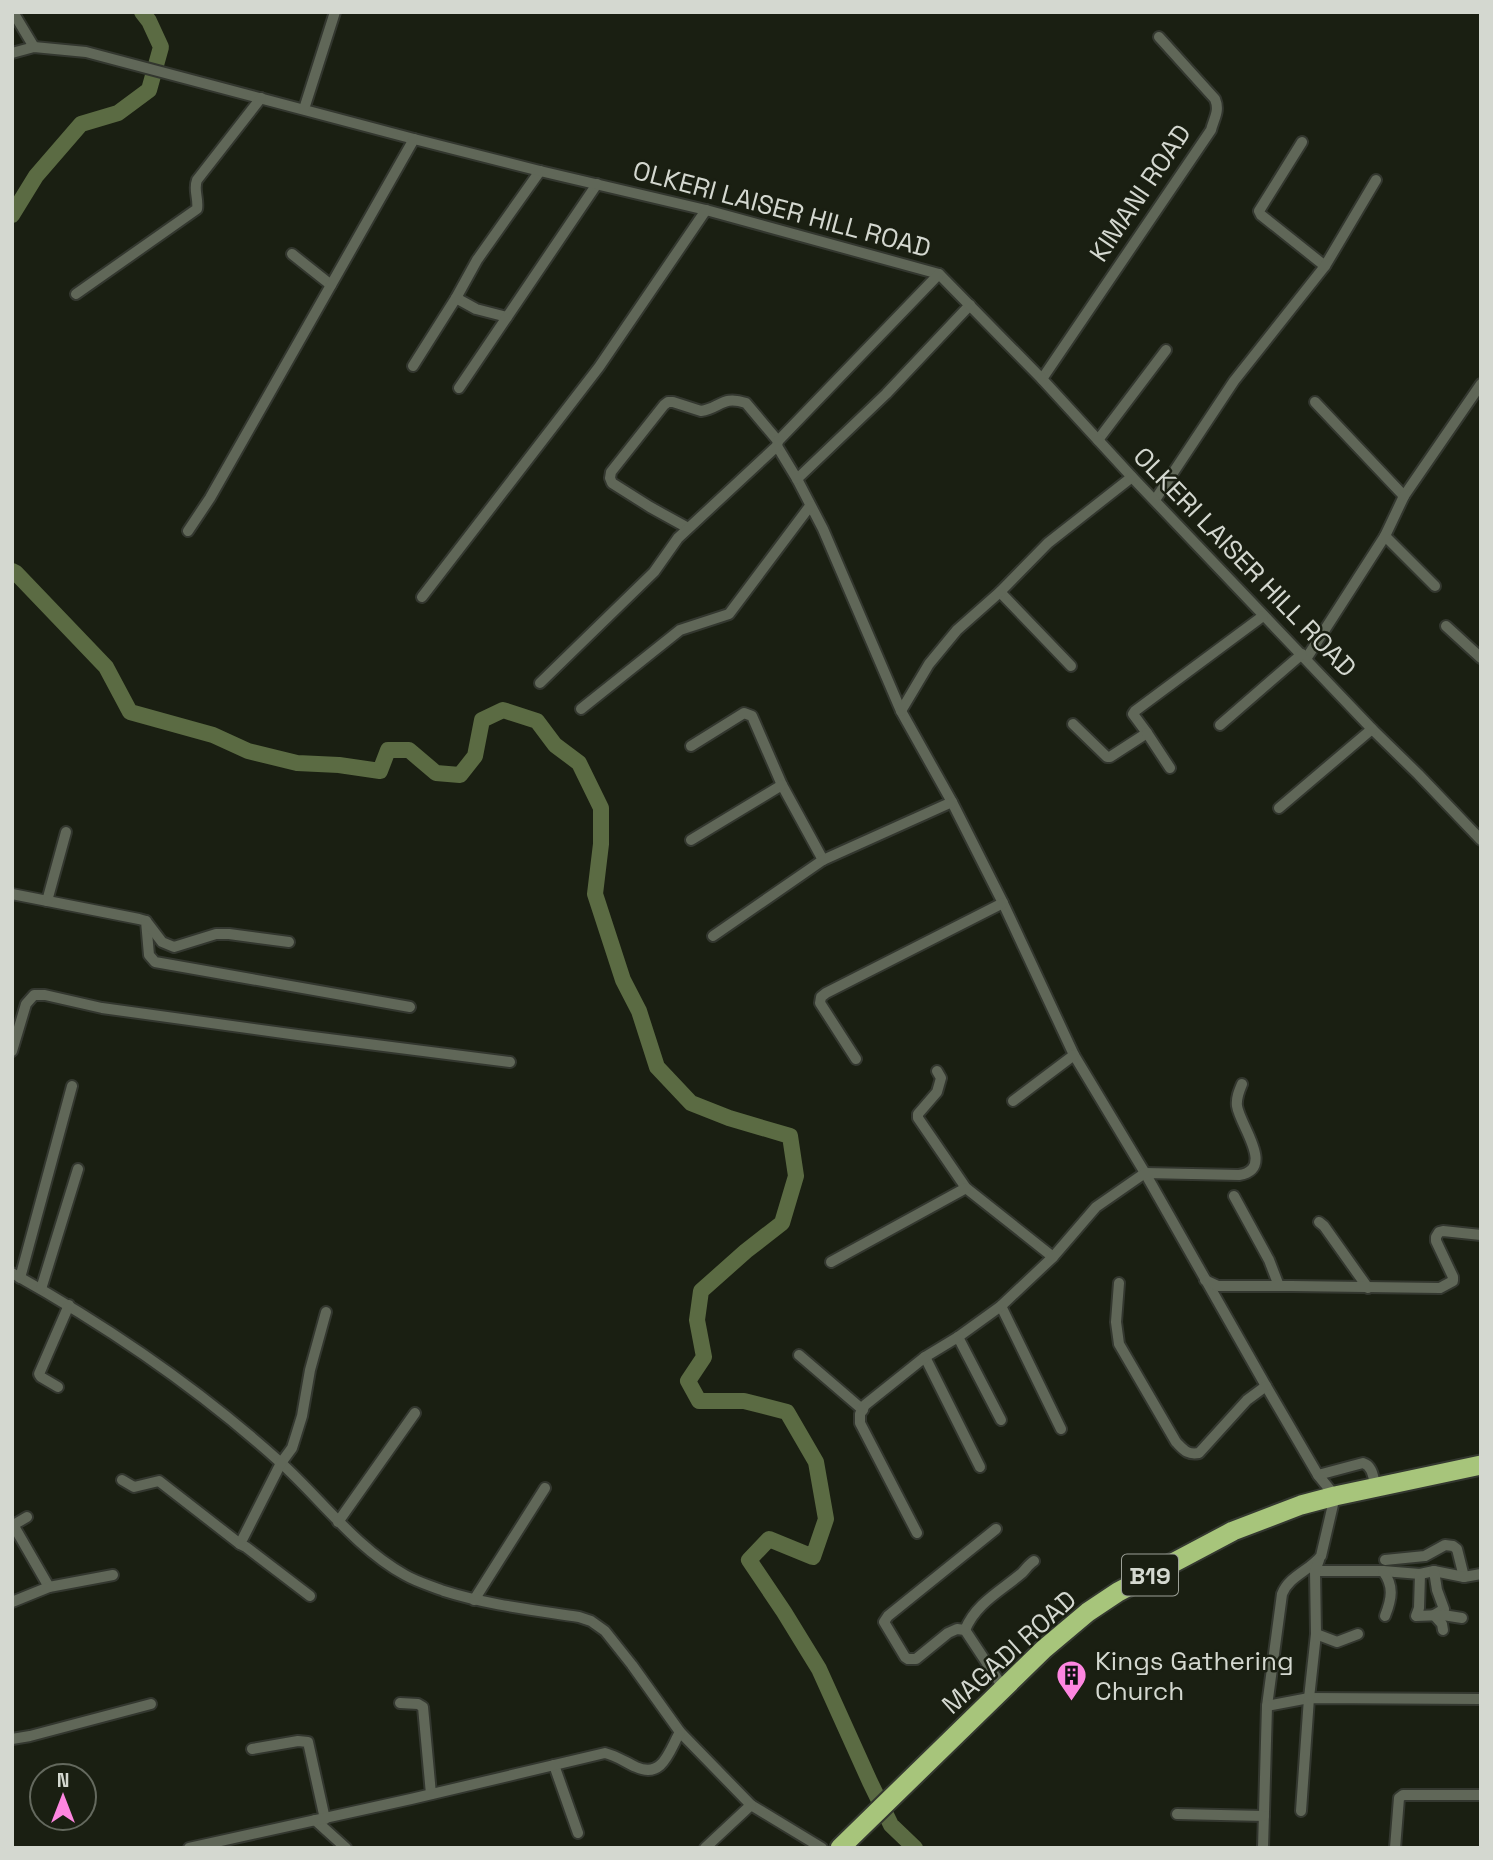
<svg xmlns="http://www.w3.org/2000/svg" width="1493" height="1860" font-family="'Space Grotesk',sans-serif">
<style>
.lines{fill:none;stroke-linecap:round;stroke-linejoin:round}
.river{stroke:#5b6b43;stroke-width:16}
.street-casing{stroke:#33372f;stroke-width:14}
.highway-casing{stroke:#33372f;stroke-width:23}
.street{stroke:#606758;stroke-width:10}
.highway{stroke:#a7c57b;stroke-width:19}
.labels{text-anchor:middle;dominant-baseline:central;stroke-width:5;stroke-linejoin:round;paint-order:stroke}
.shield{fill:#1a1f12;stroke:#9ca097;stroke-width:2}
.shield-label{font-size:24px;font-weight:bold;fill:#d4d8d0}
.street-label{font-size:26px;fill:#d4d8d0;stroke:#1a1f12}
.poi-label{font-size:26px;fill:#d4d8d0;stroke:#1a1f12;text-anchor:start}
</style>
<rect width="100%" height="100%" fill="#1a1f12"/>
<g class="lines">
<g class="river">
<polyline points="12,215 36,176 81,124 118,113 149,90 161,47 149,21 142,12"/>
<polyline points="12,571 16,573 106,667 130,712 213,735 248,751 297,763 339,765 380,771 388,750 409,750 436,773 460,775 475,756 482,720 503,710 537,721 555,745 579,763 601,808 601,844 595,894 623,980 639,1011 657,1067 691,1103 729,1118 790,1136 796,1176 782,1223 746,1251 701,1291 697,1320 704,1357 688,1381 699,1401 744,1401 787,1412 816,1462 826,1519 813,1557 769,1539 749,1560 784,1612 819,1669 870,1782 891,1825 915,1848"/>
</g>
<defs>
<g id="street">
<polyline points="13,12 34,47"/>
<polyline points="12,53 34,47 86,52 414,139"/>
<polyline points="304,109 335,12"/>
<polyline points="1302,142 1259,211 1261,215 1325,266"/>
<polyline points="292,254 331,285"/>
<path d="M76 294 197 209C199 199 193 190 197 180L261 98"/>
<polyline points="456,298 476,309 507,317"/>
<polyline points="413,366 456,298 477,260 540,171"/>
<path d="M1042 379 1211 130C1214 118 1220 111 1215 99L1159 37"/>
<polyline points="459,388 597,184"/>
<polyline points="1315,402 1404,496"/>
<polyline points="1098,440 1166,350"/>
<path d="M777 446 797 479 823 529 901 711 952 802 1003 903 1074 1055 1145 1173 1266 1386 1318 1475 1335 1496 1321 1556C1309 1571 1289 1576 1282 1594L1267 1706 1263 1848"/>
<polyline points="797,479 886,394 970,305"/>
<polyline points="1155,500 1234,381 1325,266 1376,180"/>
<path d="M688 528 650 507 612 483 610 478 611 472 664 405 668 402H673L701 411C721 408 722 395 746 403L778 441"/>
<polyline points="188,531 210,498 414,139 540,171 706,210 939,274 1042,379 1132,477 1372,729 1418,774 1481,840"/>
<polyline points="1385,536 1435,586"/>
<polyline points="1000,592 1071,666"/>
<polyline points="422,597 599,367 706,210"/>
<polyline points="1446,626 1481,658"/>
<polyline points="1306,659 1385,536 1404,496 1481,384"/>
<polyline points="540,683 654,572 678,538 777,446 778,441 939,274"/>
<polyline points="581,709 680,630 729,614 810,506"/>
<polyline points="901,711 929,664 957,630 1000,592 1048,543 1132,477"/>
<polyline points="1073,724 1107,757 1110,757 1147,733 1133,714 1135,711 1263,616"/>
<polyline points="1220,725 1302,654"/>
<polyline points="1147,733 1170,768"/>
<polyline points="691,746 744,713 752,716 782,785 823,860"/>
<polyline points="1279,808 1372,729"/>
<polyline points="691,840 782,785"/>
<polyline points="12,894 139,919 146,921 149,955 155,962 410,1007"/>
<polyline points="47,901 66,832"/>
<polyline points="146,921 162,942 174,947 216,934 229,934 289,942"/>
<polyline points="713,936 823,860 952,802"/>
<polyline points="12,1051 26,1004 34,995 45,995 102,1008 305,1036 510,1062"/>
<polyline points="856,1059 820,1003 821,997 826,993 1003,903"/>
<polyline points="937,1071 941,1078 937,1092 918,1114 918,1118 966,1188 1053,1257"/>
<polyline points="1013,1101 1074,1055"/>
<polyline points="1234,1196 1269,1260 1279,1286"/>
<polyline points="1319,1222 1324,1226 1368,1288"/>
<polyline points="831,1262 966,1188"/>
<path d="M12 1273C107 1326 199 1389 280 1462 321 1499 355 1547 405 1575 417 1582 431 1586 444 1591 488 1605 534 1610 579 1617L591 1621 605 1631 632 1665 680 1732 751 1805 822 1848"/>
<polyline points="20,1278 72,1086"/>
<polyline points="1205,1280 1218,1286 1291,1286 1440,1288 1453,1281 1453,1277 1436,1241 1436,1237 1439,1232 1443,1231 1481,1235"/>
<path d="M1119 1283 1116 1322 1119 1344 1176 1442C1184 1450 1187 1455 1199 1453L1247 1400 1266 1386"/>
<polyline points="41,1289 78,1169"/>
<polyline points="1001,1306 1061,1429"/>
<polyline points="958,1337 1001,1420"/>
<polyline points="799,1355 863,1410"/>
<polyline points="925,1357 980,1467"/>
<polyline points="58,1387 41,1377 39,1374 69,1305"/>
<path d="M1318 1475 1363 1463C1373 1466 1373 1478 1376 1487"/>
<polyline points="122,1480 134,1487 159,1481 240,1544"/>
<polyline points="27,1517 15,1524 15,1528 49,1587"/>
<polyline points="338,1522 415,1413"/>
<polyline points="996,1529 888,1616 884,1622 905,1657 908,1659 916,1659 948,1633 957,1629 965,1630 1004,1689"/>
<path d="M917 1533 860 1423V1414L865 1405 925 1357 958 1337 1001 1306 1053 1257 1096 1207 1145 1173 1239 1175C1276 1169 1240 1126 1237 1106 1236 1098 1239 1091 1242 1084"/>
<polyline points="1385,1560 1425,1556 1445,1545 1453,1546 1457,1549 1464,1577"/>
<polyline points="1315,1571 1383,1571 1420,1574 1434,1571 1464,1577 1481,1574"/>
<path d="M1383 1571C1394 1586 1392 1598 1385 1616"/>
<polyline points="1434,1571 1437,1590 1444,1609 1434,1615 1442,1624 1443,1630"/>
<polyline points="1420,1574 1419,1608 1416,1616 1443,1615 1462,1618"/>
<polyline points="310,1596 246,1547 240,1544 281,1463 292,1448 302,1416 310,1370 326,1312"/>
<polyline points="474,1600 545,1488"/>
<polyline points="12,1602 49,1587 113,1575"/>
<path d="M965 1630C976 1603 1001 1591 1022 1573 1026 1569 1029 1564 1034 1561"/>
<polyline points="1316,1634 1337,1642 1358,1634"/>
<polyline points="400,1703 418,1704 423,1707 431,1794"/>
<polyline points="1267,1706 1309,1698 1481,1699"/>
<polyline points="12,1739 30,1736 151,1704"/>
<polyline points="252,1749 298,1741 308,1742 325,1819"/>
<polyline points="554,1765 578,1833"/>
<polyline points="1301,1811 1309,1698 1316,1634 1315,1571 1319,1560"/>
<polyline points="1177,1814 1264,1816"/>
<polyline points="315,1820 346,1848"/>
<path d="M189 1848 411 1799 605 1753C617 1756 625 1762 636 1767 663 1779 669 1751 680 1732"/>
<polyline points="705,1848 751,1805"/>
<polyline points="1395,1848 1399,1798 1403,1795 1481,1795"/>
</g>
<polyline id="highway" points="840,1848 1044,1649 1088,1612 1118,1592 1233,1531 1301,1505 1335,1496 1481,1465"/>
</defs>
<use href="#street" class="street-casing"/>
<use href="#highway" class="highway-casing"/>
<use href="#street" class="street"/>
<use href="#highway" class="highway"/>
</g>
<defs>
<symbol id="building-pin" viewBox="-11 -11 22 30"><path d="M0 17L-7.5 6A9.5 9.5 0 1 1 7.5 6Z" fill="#fe86e1" stroke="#1a1f12"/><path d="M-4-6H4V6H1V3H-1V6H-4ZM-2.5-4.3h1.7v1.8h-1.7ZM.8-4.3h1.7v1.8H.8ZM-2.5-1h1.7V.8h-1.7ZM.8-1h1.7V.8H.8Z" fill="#111"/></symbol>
</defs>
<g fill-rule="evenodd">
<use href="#building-pin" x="1054" y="1658" width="35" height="47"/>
</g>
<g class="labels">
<rect class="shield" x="1122" y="1554.5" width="56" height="41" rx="5"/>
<g class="shield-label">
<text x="1150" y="1575">B19</text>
</g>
<g class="street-label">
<text transform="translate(1140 193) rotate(-56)">KIMANI ROAD</text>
<text transform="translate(782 209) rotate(15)">OLKERI LAISER HILL ROAD</text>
<text transform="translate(1245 562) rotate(46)">OLKERI LAISER HILL ROAD</text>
<text transform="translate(1009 1652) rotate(-42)">MAGADI ROAD</text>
</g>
<g class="poi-label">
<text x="1095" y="1661">Kings Gathering<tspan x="1095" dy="30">Church</tspan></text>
</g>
</g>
<rect width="1493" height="1860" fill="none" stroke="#d4d8d0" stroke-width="28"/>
<g transform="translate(63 1797)"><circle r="33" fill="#1a1f12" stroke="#64695e" stroke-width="2"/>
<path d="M0-5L12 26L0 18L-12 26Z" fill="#fe86e1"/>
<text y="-10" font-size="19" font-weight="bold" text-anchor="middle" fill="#d4d8d0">N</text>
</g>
</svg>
